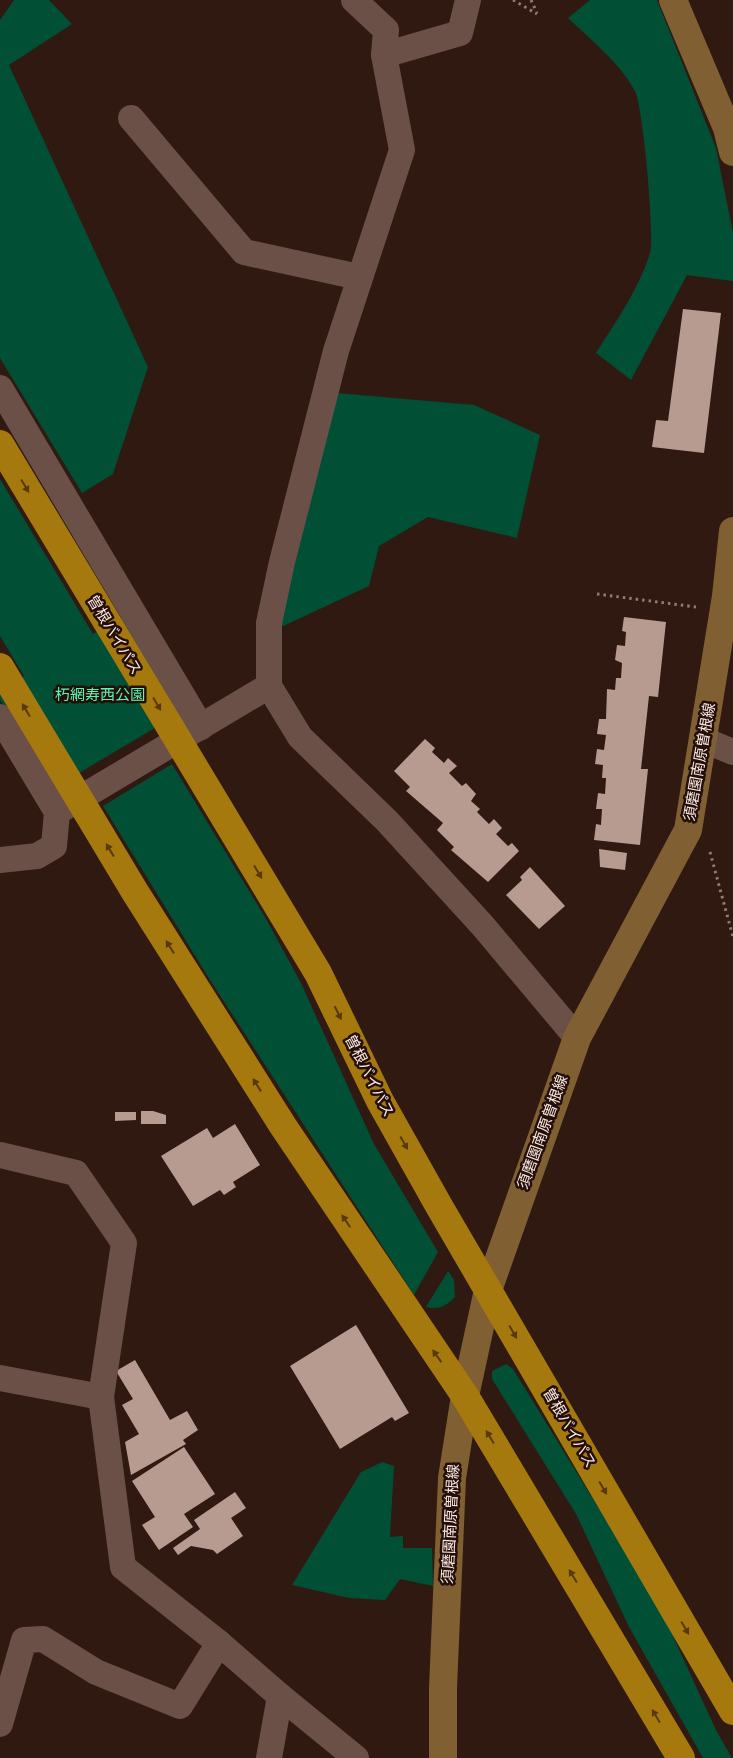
<svg xmlns="http://www.w3.org/2000/svg" width="733" height="1758" font-family="'Sofia Sans Condensed','Noto Sans JP',sans-serif">
<style>
.green{fill:#014f35}
.building{fill:#b89b90}
.lines{fill:none;stroke-linecap:round;stroke-linejoin:round}
.path{stroke:#8f7c75;stroke-width:3;stroke-dasharray:2.5 4;stroke-linecap:butt}
.minor{stroke:#6a5047;stroke-width:26}
.secondary{stroke:#805f32;stroke-width:28}
.trunk{stroke:#a6790e;stroke-width:28}
.oneway{fill:#58390a}
.labels{text-anchor:middle;dominant-baseline:central;stroke-width:5;stroke-linejoin:round;paint-order:stroke}
.street-label{font-size:15px;fill:#f9e8e3;stroke:#240f08}
.park-label{font-size:15px;fill:#59f5b6;stroke:#240f08}
</style>
<rect width="100%" height="100%" fill="#2f1911"/>
<g class="green">
<polygon points="14,0 49,0 72,24 9,65 148,367 113,474 82,493 0,358 0,20"/>
<path d="M590 0H657L716 148 733 233V281L687 275 631 380 596 353C616 321 639 289 650 253 655 237 643 106 635 91 619 62 592 41 568 18Z"/>
<polygon points="337,393 474,405 540,435 517,538 428,517 379,546 369,586 277,629"/>
<polygon points="0,479 93,634 122,617 180,713 54,788 0,700 0,690 24,676 0,636"/>
<polygon points="172,764 265,917 301,983 374,1144 438,1252 414,1295 210,980 103,806"/>
<path d="M448 1271 454 1280 455 1297C446 1306 440 1310 426 1307Z"/>
<polygon points="506,1364 513,1369 660,1608 716,1730 732,1758 703,1758 629,1627 576,1514 492,1379 492,1371"/>
<polygon points="382,1462 394,1466 390,1537 403,1536 403,1548 432,1548 433,1586 400,1579 385,1600 349,1598 292,1585 361,1472"/>
</g>
<g class="building">
<polygon points="683,309 721,313 704,453 652,447 656,420 668,421"/>
<polygon points="624,617 666,622 658,697 649,696 641,769 648,769 640,845 594,840 596,824 601,825 602,809 596,809 598,793 605,794 606,778 602,778 603,765 595,764 597,749 604,750 606,735 597,734 599,719 606,719 607,689 615,690 616,678 621,678 622,663 615,660 617,645 625,646 626,632 622,631"/>
<polygon points="425,739 435,748 432,752 444,763 448,758 457,766 449,773 462,786 466,783 476,794 471,801 480,809 477,812 489,824 494,819 502,828 496,834 508,846 512,843 519,851 488,882 451,850 454,847 437,830 443,823 406,791 410,787 394,771"/>
<polygon points="599,849 627,853 625,870 600,867"/>
<polygon points="530,867 565,906 539,929 506,895 522,880 520,877"/>
<polygon points="141,1111 153,1111 166,1115 166,1124 141,1124"/>
<polygon points="115,1112 136,1112 136,1120 115,1121"/>
<polygon points="235,1124 260,1165 233,1182 236,1187 224,1195 220,1190 193,1206 161,1156 207,1128 213,1138"/>
<polygon points="356,1325 409,1413 395,1421 392,1417 340,1449 290,1366"/>
<polygon points="135,1360 170,1420 187,1411 198,1430 183,1440 186,1444 131,1475 125,1442 139,1434 122,1405 133,1399 116,1371"/>
<polygon points="184,1447 215,1494 184,1514 193,1527 159,1550 142,1525 155,1517 132,1481"/>
<polygon points="235,1492 246,1508 231,1518 243,1536 217,1554 213,1550 191,1546 178,1555 173,1548 200,1529 194,1520"/>
</g>
<g class="lines">
<g class="path">
<polyline points="513,0 537,14"/>
<polyline points="531,0 537,13"/>
<polyline points="597,594 696,607"/>
<polyline points="710,852 733,937"/>
</g>
<g class="minor">
<polyline points="384,55 460,33 468,0"/>
<polyline points="131,118 244,252 359,277"/>
<polyline points="0,388 201,727"/>
<polyline points="269,686 269,623 282,562 336,351 402,150 384,55 386,30 354,0"/>
<polyline points="0,717 57,812 54,846 37,856 0,860"/>
<polyline points="704,740 733,752"/>
<polyline points="57,812 269,686 300,737 387,821 483,926 577,1038"/>
<polyline points="0,1155 76,1173 124,1243 101,1397 123,1567 219,1643 280,1696 269,1758"/>
<polyline points="0,1378 101,1397"/>
<polyline points="280,1696 356,1758"/>
<polyline points="0,1724 24,1640 43,1639 96,1672 180,1706 219,1643"/>
</g>
<g class="secondary">
<polyline points="673,0 727,128 733,152"/>
<polyline points="443,1758 443,1688 452,1478 465,1396 488,1290 577,1038 688,830 726,596 733,531"/>
</g>
<g class="trunk">
<polyline points="0,444 318,973 380,1101 439,1206 733,1711"/>
<polyline points="0,667 135,892 283,1126 465,1396 681,1758"/>
</g>
</g>
<defs><path id="oneway-solid" d="M-6-.8H1V-3.2L6.5 0L1 3.2V.8H-6Z" transform="scale(1.25)"/></defs>
<g class="oneway">
<use href="#oneway-solid" transform="translate(25 486) rotate(59)"/>
<use href="#oneway-solid" transform="translate(157 704) rotate(59)"/>
<use href="#oneway-solid" transform="translate(26 710) rotate(-121)"/>
<use href="#oneway-solid" transform="translate(110 850) rotate(-121)"/>
<use href="#oneway-solid" transform="translate(258 872) rotate(59)"/>
<use href="#oneway-solid" transform="translate(170 947) rotate(-122)"/>
<use href="#oneway-solid" transform="translate(338 1013) rotate(64)"/>
<use href="#oneway-solid" transform="translate(257 1085) rotate(-122)"/>
<use href="#oneway-solid" transform="translate(404 1143) rotate(61)"/>
<use href="#oneway-solid" transform="translate(346 1221) rotate(-124)"/>
<use href="#oneway-solid" transform="translate(513 1332) rotate(60)"/>
<use href="#oneway-solid" transform="translate(437 1356) rotate(-125)"/>
<use href="#oneway-solid" transform="translate(490 1437) rotate(-121)"/>
<use href="#oneway-solid" transform="translate(603 1488) rotate(60)"/>
<use href="#oneway-solid" transform="translate(573 1576) rotate(-121)"/>
<use href="#oneway-solid" transform="translate(685 1628) rotate(60)"/>
<use href="#oneway-solid" transform="translate(656 1716) rotate(-121)"/>
</g>
<g class="labels">
<g class="street-label">
<text transform="translate(114 635) rotate(59)">曽根バイパス</text>
<text transform="translate(700 762) rotate(-80)">須磨園南原曽根線</text>
<text transform="translate(369 1076) rotate(63)">曽根バイパス</text>
<text transform="translate(543 1132) rotate(-70)">須磨園南原曽根線</text>
<text transform="translate(569 1428) rotate(60)">曽根バイパス</text>
<text transform="translate(451 1524) rotate(-87)">須磨園南原曽根線</text>
</g>
<g class="park-label">
<text x="100" y="695">朽網寿西公園</text>
</g>
</g>
</svg>
